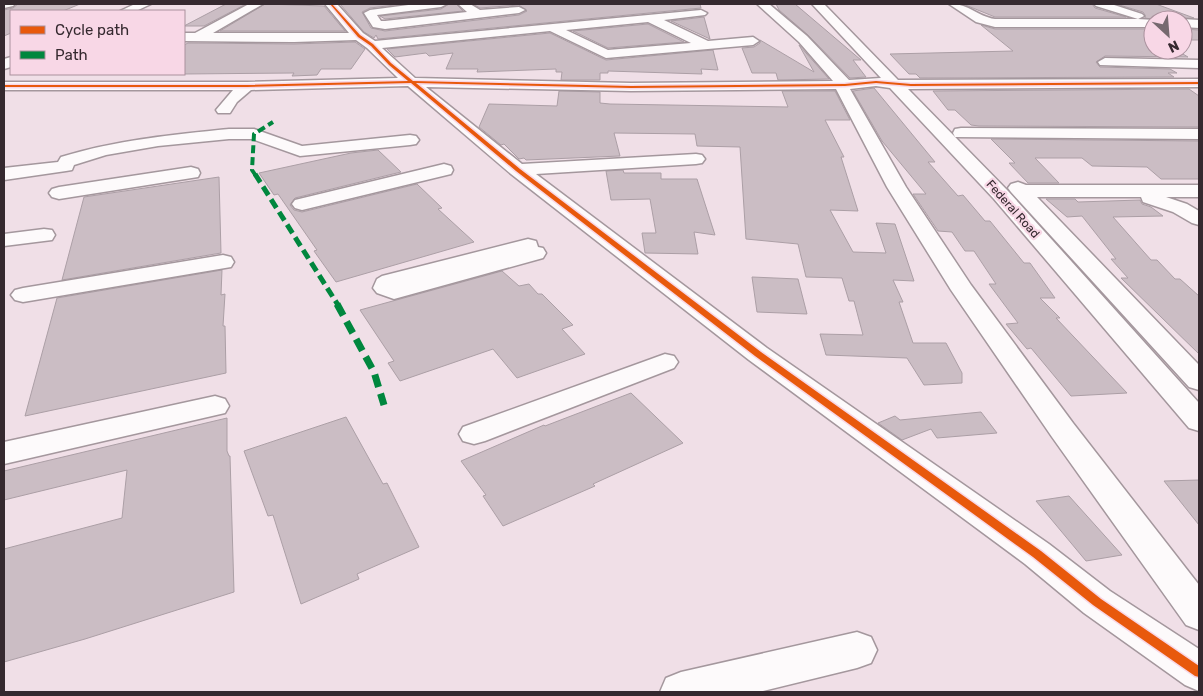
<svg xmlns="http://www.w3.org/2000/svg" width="1203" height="696" font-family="Rubik,sans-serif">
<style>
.building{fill:#cbbdc4;stroke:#ac9fa6}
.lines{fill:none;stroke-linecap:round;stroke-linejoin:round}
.minor-casing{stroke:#a4979d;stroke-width:3}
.minor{fill:#fdfafb;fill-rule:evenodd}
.quiet-far2{stroke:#00873e;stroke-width:4;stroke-dasharray:8 4;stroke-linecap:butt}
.quiet-far1{stroke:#00873e;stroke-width:5;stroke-dasharray:10 5;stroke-linecap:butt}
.quiet{stroke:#00873e;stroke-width:7;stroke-dasharray:13 7;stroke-linecap:butt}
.cycleway-casing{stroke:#f8d7e6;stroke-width:3}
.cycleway{fill:#e8590c;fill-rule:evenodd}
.labels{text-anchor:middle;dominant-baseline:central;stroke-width:4.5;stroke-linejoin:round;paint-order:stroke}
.far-street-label{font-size:12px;fill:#35292f;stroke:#f8d7e6}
</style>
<rect width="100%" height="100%" fill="#f0dfe7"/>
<g class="building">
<polygon points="18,4 80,4 63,11 11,11 11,33 4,36 4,10 13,8"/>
<polygon points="226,4 246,4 204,26 184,26"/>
<polygon points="265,4 324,6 345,31 220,31"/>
<polygon points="340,4 403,4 370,8 362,12 371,28 385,31 519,15 527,11 519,5 480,8 473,4 700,4 701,8 378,39 376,35 374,38 364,32"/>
<polygon points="449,4 456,4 463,11 385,19 380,16 441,9"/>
<polygon points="776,4 795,4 861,60 853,60 866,77 850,78 808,35 779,10"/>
<polygon points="963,4 1092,4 1095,8 1126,17 995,17"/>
<polygon points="1116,4 1156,4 1194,18 1157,20 1145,18 1145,15 1143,12"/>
<polygon points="704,17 710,39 671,21"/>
<polygon points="648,24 684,42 608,48 573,31"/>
<polygon points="981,25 995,29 1153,29 1153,50 1176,50 1188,57 1105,56 1096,62 1100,67 1170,69 1177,73 1168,73 1174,77 920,78 916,74 909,74 890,54 1013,51"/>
<polygon points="1183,29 1199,30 1199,40 1183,40"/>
<polygon points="550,33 606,60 713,50 718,70 701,69 702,74 608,71 608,73 600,73 600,80 561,80 562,72 556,72 556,69 477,72 478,69 446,69 453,53 429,56 426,53 395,57 387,49"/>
<polygon points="760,40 814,72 799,45 829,79 778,80 776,73 752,73 742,48 754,47 760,43"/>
<polygon points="355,42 365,49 351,69 321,69 317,75 292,76 294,73 184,74 184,45 188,43 294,44"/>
<polygon points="874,88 935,162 928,162 958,196 963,195 985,221 990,221 1024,263 1030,263 1055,298 1040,298 1060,318 1056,318 1127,393 1071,396 1031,348 1027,349 1006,324 1018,323 989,284 996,284 974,251 965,251 952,232 938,231 913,194 926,194 882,141 853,91"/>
<polygon points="1189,89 1199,96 1199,127 979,126 971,125 955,110 948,110 933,91"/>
<polygon points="559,91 600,92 600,103 610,104 788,107 782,91 835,91 850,120 825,120 844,157 841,157 858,211 830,210 853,252 886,253 876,223 895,224 914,281 893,280 903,302 899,302 913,343 946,343 962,373 962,383 924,385 907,358 826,355 820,334 863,335 854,301 849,301 842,278 806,277 798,244 746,239 740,147 697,146 695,134 614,133 620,156 526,160 524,158 519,159 504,144 501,145 479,127 489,104 557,106"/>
<polygon points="991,139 1199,141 1199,179 1161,179 1147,167 1092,166 1082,158 1035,158 1059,183 1028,183 1009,163 1015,163"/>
<polygon points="378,150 401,172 295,198 290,205 294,210 302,212 417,184 442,208 438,209 474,242 336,282 314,251 317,250 278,194 274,195 259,173 351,153"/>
<polygon points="623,170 624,173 661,173 661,179 697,179 715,235 694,232 698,254 645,253 642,233 656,233 650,199 611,200 606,171"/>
<polygon points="219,177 221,253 62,280 84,197"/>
<polygon points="1046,199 1075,199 1078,202 1140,200 1142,204 1151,207 1163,216 1113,217 1151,260 1157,260 1175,279 1180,279 1199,296 1199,354 1121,278 1128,278 1111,259 1116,259 1082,216 1067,217"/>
<polygon points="222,270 221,295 225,294 223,326 225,326 226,373 25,416 57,298"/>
<polygon points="502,271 519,286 529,284 538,294 542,294 573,325 562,329 585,354 517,378 493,349 400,381 388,363 394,361 360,310"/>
<polygon points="752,277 798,279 807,314 757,312"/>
<polygon points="631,393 683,443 593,484 595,486 503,526 483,496 486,495 461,461 544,425 545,426"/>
<polygon points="981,412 997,433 937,438 931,429 902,440 878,423 895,416 900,420"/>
<polygon points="346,417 383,484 387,483 419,547 357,574 359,579 301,604 273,515 268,516 244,451"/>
<polygon points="227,418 227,451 229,456 230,456 234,592 85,639 4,662 4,549 122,518 127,470 4,500 4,471"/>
<polygon points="1199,480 1199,525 1164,481"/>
<polygon points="1069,496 1122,555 1086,561 1036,501"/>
</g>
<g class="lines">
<defs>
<g id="minor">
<polygon points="4,4 15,4 13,6 4,8"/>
<polygon points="135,4 151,4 136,11 120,11"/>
<path d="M249 4H263L213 33H349L325 4H337L363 33 375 41 701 10 707 13 705 15 664 20 708 41 753 37 759 41 753 45 606 58 550 31 382 48 415 78 631 83 833 81 799 42 757 4H769L807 36 849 80 881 78 812 4H824L898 80 1199 79V87L908 89 1008 191 1199 403V431L1189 428 994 199 890 88 876 86 850 89 906 187 971 285 1073 423 1199 585V630L1186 625 1052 437 951 290 887 187 836 89 631 91 426 87 522 164 696 154 702 155 705 159 702 163 696 164 536 174 767 348 1049 544 1110 591 1199 649V691L1185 685 1084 613 1025 564 749 360 511 174 408 86 251 90 237 102 230 113H218L216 110 233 90H4V82H247L398 78 367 48 356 40 294 42 184 41V33H195ZM648 22 691 43 608 50 566 30Z"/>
<polygon points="416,4 447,4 441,7 377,15 381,21 385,21 467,12 458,4 470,4 480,10 519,7 525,10 519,13 385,29 373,27 364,13 370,10"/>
<path d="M949 4C969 3 976 16 995 19H1138L1096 6 1094 4H1111L1142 14 1144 16 1138 19 1155 20H1153V27H995L976 22Z"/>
<polygon points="1183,19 1199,20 1199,28 1183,27 1183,20 1181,20"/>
<polygon points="11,57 11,67 4,69 4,59"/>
<polygon points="1105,58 1199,60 1199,68 1100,65 1098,62"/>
<polygon points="961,128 1199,129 1199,139 955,137 953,133 955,129"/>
<path d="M229 129H254L302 146 410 135 416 136 419 140 416 144 410 145 300 156 252 139H229L158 146 106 155 74 165 72 170 66 171 4 180V168L58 162 61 157C117 140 170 135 229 129Z"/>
<polygon points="444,164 451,166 453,170 451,174 302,210 295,208 292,204 295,200"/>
<polygon points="191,167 198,169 200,173 198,177 59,199 52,197 49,193 52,189 59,187"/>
<polygon points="1018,182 1026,185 1199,185 1199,197 1166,197 1187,204 1199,211 1199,225 1192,223 1173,212 1143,202 1141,197 1037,197 1199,365 1199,390 1189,387 1011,192 1008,188 1011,184"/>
<polygon points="44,229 52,230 55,235 52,240 4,246 4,234"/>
<polygon points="528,239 536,241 538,247 543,248 546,253 543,258 394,299 377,293 373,288 377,279 382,276"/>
<polygon points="223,255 231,257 234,262 231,267 23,302 15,300 11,295 15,290 23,288"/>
<polygon points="665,354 674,356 678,362 674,368 485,441 474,444 463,441 459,434 463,427"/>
<polygon points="215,396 225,399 229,406 225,413 4,464 4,442"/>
<polygon points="857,632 871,637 877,650 871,663 857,668 759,692 660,692 666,678 681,672"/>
</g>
</defs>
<use href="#minor" class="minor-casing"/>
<use href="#minor" class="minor"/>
<polyline class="quiet-far2" points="256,176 252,170 254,134 273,122"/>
<polyline class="quiet-far1" points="255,174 338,305"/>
<polyline class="quiet" points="337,304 374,372 384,405"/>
<defs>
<polygon id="cycleway" points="330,4 332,4 360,35 373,44 391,63 413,81 631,86 845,84 876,81 911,84 1199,82 1199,84 911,86 876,83 845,86 631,88 416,83 520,169 761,352 1041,551 1101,599 1199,666 1199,677 1195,676 1093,605 1033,557 755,356 516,171 411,83 247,87 4,87 4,85 247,85 408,81 389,65 371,46 358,37"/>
</defs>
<use href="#cycleway" class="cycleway-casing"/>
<use href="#cycleway" class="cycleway"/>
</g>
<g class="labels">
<g class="far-street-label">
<text transform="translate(1013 209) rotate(48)">Federal Road</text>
</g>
</g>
<rect width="1203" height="696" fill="none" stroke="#35292f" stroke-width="10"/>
<rect x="10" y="10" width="175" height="65" fill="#f8d7e6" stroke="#aa919d"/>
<rect x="20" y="26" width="25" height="8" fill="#e8590c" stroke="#aa919d"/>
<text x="55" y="35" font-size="15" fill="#35292f">Cycle path</text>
<rect x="20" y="51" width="25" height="8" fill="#00873e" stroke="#aa919d"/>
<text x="55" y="60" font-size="15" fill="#35292f">Path</text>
<g transform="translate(1168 35) rotate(154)"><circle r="24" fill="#f8d7e6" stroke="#aa919d"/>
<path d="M0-4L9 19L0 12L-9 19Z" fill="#76696f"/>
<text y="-8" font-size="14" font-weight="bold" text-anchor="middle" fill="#35292f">N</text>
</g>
</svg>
